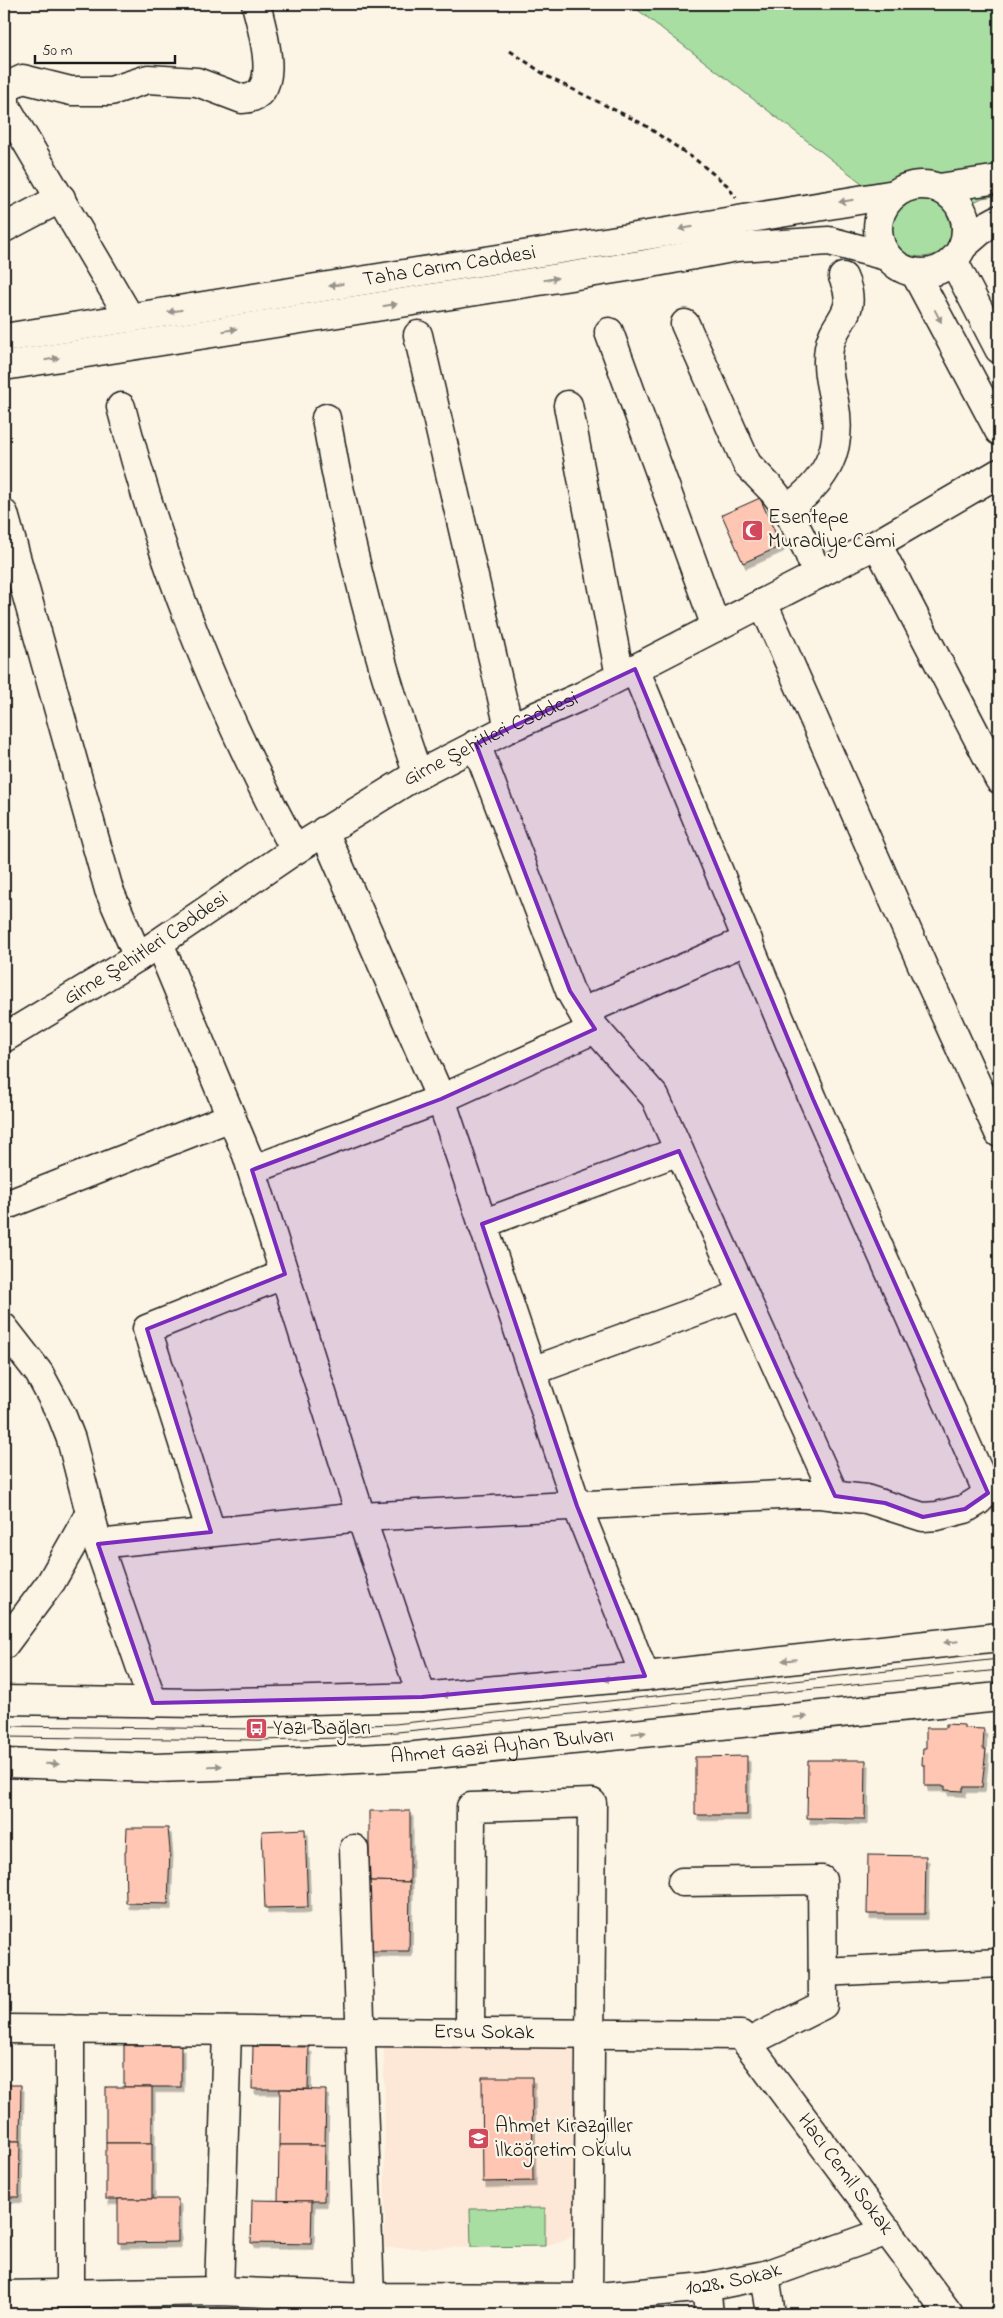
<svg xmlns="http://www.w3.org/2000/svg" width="1003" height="2318" font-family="'Indie Flower',sans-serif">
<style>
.built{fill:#fde7d6}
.green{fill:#a8dea1;stroke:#627d5e}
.building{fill:#fec6b3;stroke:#1c1c1c;filter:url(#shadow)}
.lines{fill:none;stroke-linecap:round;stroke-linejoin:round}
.minor-casing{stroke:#1c1c1c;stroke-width:31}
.major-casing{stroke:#1c1c1c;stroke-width:31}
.path{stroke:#1c1c1c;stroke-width:3;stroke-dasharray:5 4;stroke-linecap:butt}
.minor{stroke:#fcf5e5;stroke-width:28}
.major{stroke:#fcf5e5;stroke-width:28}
.tram{stroke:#1c1c1c;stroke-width:1}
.oneway{fill:#97938b}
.marked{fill:#7b2cbf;fill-opacity:0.2;stroke:#7b2cbf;stroke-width:4;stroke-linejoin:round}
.labels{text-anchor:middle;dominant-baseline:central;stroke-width:4.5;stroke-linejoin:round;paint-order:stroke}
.street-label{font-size:21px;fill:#1c1c1c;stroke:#fcf5e5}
.poi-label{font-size:21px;fill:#1c1c1c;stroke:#fcf5e5;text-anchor:start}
</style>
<defs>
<filter id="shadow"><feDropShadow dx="3" dy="5.5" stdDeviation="0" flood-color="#0004"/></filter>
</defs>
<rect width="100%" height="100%" fill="#fcf5e5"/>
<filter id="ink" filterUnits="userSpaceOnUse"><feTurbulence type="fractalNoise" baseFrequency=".02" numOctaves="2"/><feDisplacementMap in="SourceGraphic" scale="10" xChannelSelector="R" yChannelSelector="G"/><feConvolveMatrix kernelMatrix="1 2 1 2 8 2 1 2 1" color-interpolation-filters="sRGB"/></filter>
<g filter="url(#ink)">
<polygon class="built" points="574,2040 575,2236 543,2247 385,2248 384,2042"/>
<g class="green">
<path d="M630 4H999V195L982 198 947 215C973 271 867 272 898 211Z"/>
<polygon points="545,2208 545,2246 471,2247 470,2209"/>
</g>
<g class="building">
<polygon points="760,498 781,546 743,563 722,515"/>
<polygon points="946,1724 964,1725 964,1728 984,1729 983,1749 986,1749 982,1787 963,1787 963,1791 945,1790 945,1786 925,1786 925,1765 922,1765 923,1748 926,1748 926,1728 946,1728"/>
<polygon points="747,1756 747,1815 695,1815 695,1757"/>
<polygon points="808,1760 866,1760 865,1819 807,1818"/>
<polygon points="369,1811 410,1811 410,1882 369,1881"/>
<polygon points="127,1828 168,1828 170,1850 168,1904 126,1903 125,1851 126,1851"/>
<polygon points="305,1829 308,1907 265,1908 262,1831"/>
<polygon points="868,1855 926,1856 925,1914 867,1914"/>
<polygon points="369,1881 410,1882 409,1951 368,1951"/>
<rect x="124" y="2045" width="57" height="42"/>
<polygon points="253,2046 309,2047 308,2089 252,2089"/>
<polygon points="482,2077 532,2077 533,2181 483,2182"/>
<polygon points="4,2085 21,2085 20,2141 4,2141"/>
<rect x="106" y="2087" width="46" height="56"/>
<polygon points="280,2089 326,2090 325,2145 279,2145"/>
<polygon points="4,2141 20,2141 19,2197 4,2197"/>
<rect x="106" y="2143" width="46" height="56"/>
<polygon points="279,2145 325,2145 324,2201 278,2201"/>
<rect x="4" y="2197" width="2" height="43"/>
<polygon points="118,2199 178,2199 178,2242 118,2243"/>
<polygon points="252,2200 312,2201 311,2244 251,2243"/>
</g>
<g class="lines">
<defs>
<g id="minor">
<polyline points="4,228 61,198"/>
<polyline points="953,260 999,349"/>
<polyline points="915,273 999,431"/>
<path d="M130 318 5 105V93L8 88 12 84 23 79 71 91H111L148 79 197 82 242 99C285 98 262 30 256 4"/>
<polyline points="685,324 747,464 773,491 787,509 808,551 817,575"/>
<polyline points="609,332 716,627"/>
<polyline points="418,335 509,728"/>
<polyline points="568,405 620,676"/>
<path d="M121 407C162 566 217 704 295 850"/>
<path d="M326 418C347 540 377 658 418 775"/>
<path d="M787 509C826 481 844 451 834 401 830 383 826 367 829 348 834 318 860 315 843 277"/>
<polyline points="4,514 109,890 138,957"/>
<polyline points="877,544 999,779"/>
<polyline points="763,603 924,969 999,1133"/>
<polyline points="635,669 813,1099 988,1493"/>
<polyline points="476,744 570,991 585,1017 655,1097 835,1496"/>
<polyline points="324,831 441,1099 577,1506 645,1676"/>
<polyline points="159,943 247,1155 361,1517 422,1697"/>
<polyline points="585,1017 589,1009 748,940"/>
<path id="s1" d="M4 1038 138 957 295 850 408 780 509 728 582 696 877 544 999 473"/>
<polyline points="252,1170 441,1099 595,1029"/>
<polyline points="4,1206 231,1117"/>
<polyline points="482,1224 679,1151"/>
<polyline points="4,1328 39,1373 62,1416 71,1439 98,1544 153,1703"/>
<polyline points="532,1371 744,1294"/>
<polyline points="211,1532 147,1329 285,1274"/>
<polyline points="98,1544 361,1517 798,1494 820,1494 866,1499 923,1517 937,1516 965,1509 978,1501 999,1480"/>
<polyline points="4,1645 51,1582 90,1513"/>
<polyline points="354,1849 370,2297"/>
<polyline points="682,1882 822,1880 823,2005 747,2043"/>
<polyline points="823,1972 999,1963"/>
<path id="s2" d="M4 2029 741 2035 949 2314"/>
<polyline points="470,2033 471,1807 592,1803 588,2298"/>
<polyline points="765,2275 771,2314"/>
<polyline points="706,2287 709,2314"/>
<polyline points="219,2291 227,2031"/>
<polyline points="70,2292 70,2029"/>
<path id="s3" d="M4 2295 219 2291 370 2297 588 2298 706 2287 765 2275 888 2231"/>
</g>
<g id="major">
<circle cx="922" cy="229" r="44"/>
<polyline points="939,188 999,179"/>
<polyline points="963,246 986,226 999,219"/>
<path id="s4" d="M4 338 642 236 895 194"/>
<polyline points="4,366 646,264 737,247 829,241 886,256"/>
<polyline points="4,1700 197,1703 422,1697 645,1676 999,1637"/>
<path id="s5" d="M4 1763 156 1768 242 1765 415 1756 999 1697"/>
</g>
</defs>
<use href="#minor" class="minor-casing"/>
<use href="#major" class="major-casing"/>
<polyline class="path" points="510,51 550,78 643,124 696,160 727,185 736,198"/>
<use href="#minor" class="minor"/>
<use href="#major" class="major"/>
<g class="tram">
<polyline points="4,1726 257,1729 395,1724 999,1659"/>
<polyline points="4,1737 258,1740 339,1738 999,1670"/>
</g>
</g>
<defs><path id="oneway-solid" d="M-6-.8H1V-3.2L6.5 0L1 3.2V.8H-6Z" transform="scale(1.25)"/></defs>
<g class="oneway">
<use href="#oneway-solid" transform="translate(846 201) rotate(171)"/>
<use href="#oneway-solid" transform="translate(686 228) rotate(170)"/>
<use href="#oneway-solid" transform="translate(551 279) rotate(-9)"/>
<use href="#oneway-solid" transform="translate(336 285) rotate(171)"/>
<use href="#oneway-solid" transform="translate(390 305) rotate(-9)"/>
<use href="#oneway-solid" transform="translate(175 311) rotate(171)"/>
<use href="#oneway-solid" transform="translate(938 316) rotate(62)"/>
<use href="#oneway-solid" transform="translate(230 330) rotate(-9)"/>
<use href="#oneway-solid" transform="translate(52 359) rotate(-9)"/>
<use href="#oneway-solid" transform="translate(951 1642) rotate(174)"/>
<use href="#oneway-solid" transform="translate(789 1660) rotate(174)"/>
<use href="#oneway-solid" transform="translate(610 1679) rotate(175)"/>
<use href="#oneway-solid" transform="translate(449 1695) rotate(175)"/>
<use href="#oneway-solid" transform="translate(800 1717) rotate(-6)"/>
<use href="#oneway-solid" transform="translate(639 1733) rotate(-6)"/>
<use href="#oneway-solid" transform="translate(52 1764) rotate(2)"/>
<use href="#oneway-solid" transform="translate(215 1766) rotate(-2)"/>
</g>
</g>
<path class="marked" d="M635 669 813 1099 988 1493 965 1509 923 1517 885 1503 835 1496 679 1151 482 1224 577 1506 645 1676 422 1697 153 1703 98 1544 211 1532 147 1329 285 1274 252 1170 441 1099 595 1029 570 991 476 744Z"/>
<defs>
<symbol id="mosque-square" viewBox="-11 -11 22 22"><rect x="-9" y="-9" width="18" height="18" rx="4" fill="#d1495b" stroke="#fcf5e5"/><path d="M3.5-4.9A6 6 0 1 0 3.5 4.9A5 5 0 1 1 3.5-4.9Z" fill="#fff"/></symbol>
<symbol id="bus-square" viewBox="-11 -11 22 22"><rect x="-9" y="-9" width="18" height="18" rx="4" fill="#d1495b" stroke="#fcf5e5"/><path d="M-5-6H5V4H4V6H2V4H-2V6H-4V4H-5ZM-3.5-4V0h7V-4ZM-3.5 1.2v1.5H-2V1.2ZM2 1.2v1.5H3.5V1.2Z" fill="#fff"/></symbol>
<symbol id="school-square" viewBox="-11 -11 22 22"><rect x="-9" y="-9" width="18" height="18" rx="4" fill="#d1495b" stroke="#fcf5e5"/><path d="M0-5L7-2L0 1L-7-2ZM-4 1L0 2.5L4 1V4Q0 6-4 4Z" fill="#fff"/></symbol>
</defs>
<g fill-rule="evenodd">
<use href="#mosque-square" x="740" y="518" width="25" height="25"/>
<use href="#bus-square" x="244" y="1716" width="25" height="25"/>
<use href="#school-square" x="466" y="2126" width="25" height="25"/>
</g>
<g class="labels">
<g class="street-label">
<text stroke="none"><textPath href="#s4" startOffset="451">Taha Carım Caddesi</textPath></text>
<text stroke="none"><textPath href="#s1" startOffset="572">Girne Şehitleri Caddesi</textPath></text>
<text stroke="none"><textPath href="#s1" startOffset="168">Girne Şehitleri Caddesi</textPath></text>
<text stroke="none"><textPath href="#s5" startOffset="499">Ahmet Gazi Ayhan Bulvarı</textPath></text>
<text stroke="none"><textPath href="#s2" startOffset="480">Ersu Sokak</textPath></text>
<text stroke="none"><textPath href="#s2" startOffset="911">Hacı Cemil Sokak</textPath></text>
<text stroke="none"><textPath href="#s3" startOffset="731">1028. Sokak</textPath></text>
</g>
<g class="poi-label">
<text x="768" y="518">Esentepe<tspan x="768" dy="24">Muradiye Cami</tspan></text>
<text x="273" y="1729">Yazı Bağları</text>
<text x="495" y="2127">Ahmet Kirazgiller<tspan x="495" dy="24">İlköğretim Okulu</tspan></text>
</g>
</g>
<rect width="1003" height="2318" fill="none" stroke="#fcf5e5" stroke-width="20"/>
<rect x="10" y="10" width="983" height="2298" fill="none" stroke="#1c1c1c" stroke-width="2" filter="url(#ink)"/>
<path d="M35 55v8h140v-8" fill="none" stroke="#1c1c1c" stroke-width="2.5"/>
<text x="42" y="55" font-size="15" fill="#1c1c1c" stroke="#fcf5e5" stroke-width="4" paint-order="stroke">50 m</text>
</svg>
